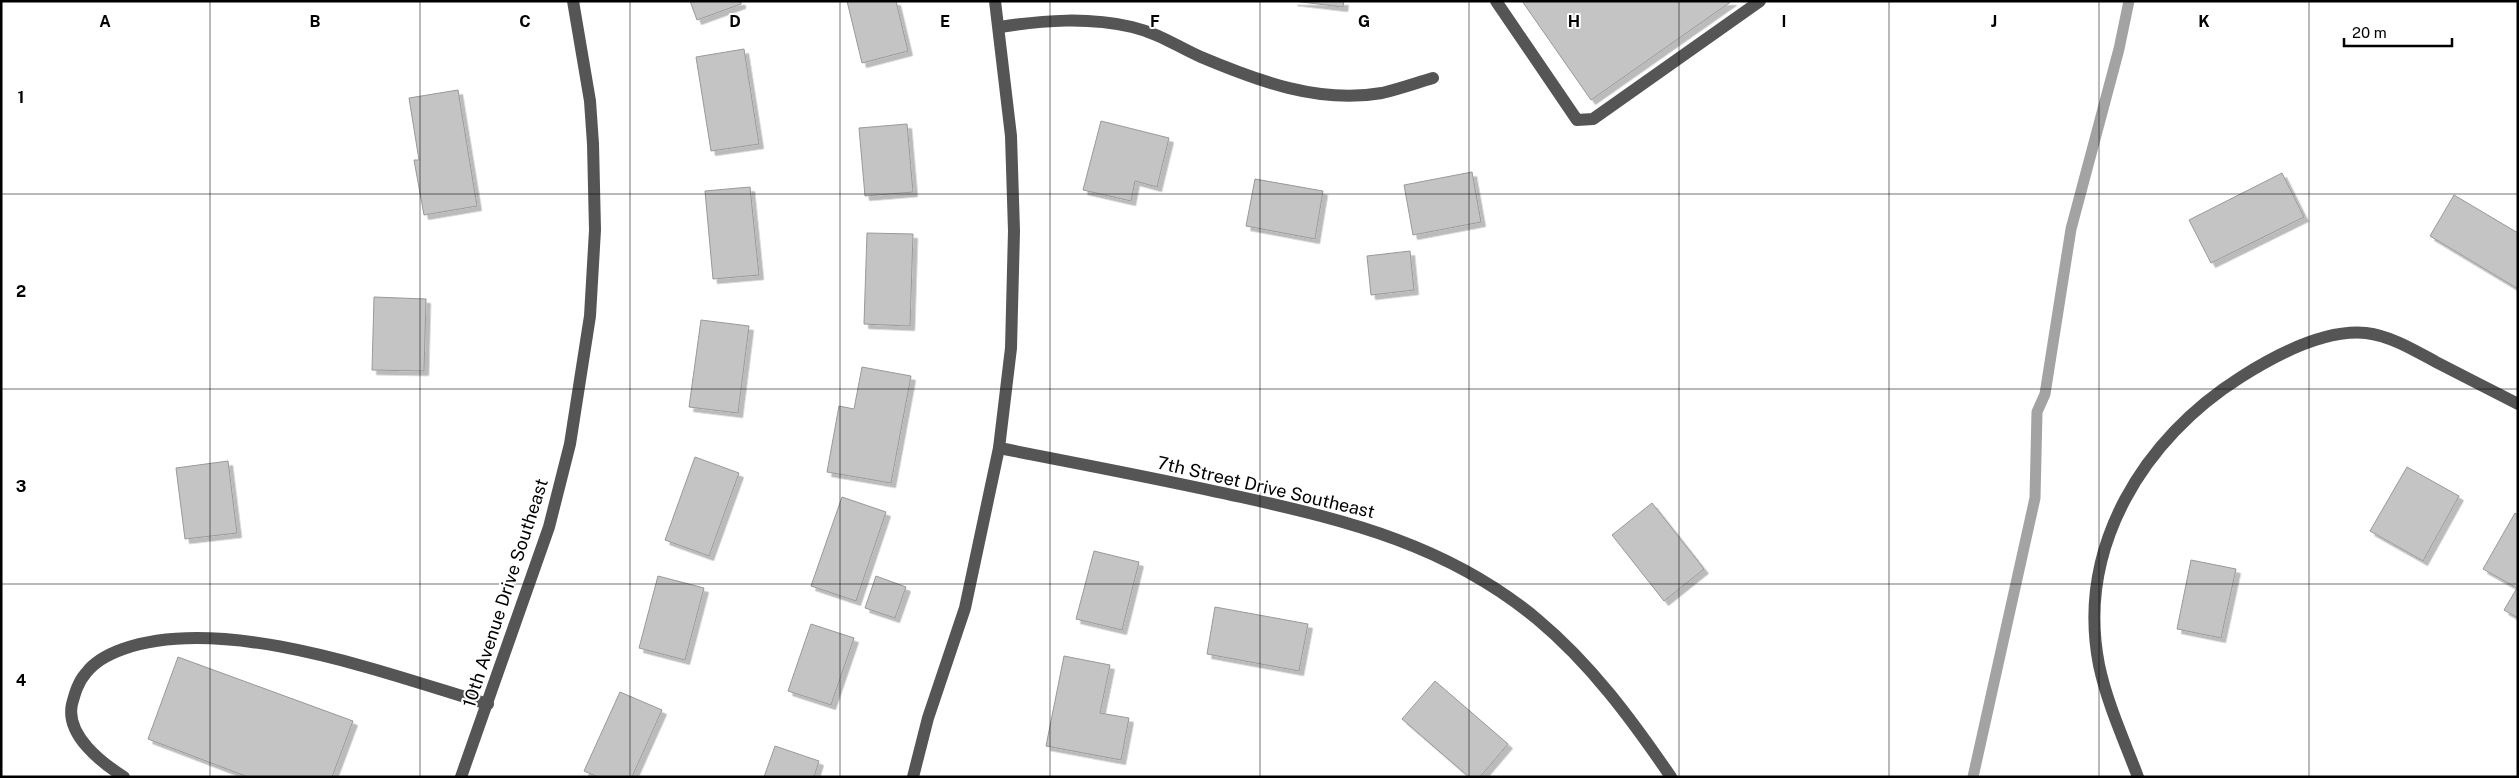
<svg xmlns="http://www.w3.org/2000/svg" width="2519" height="778" font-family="'Public Sans',sans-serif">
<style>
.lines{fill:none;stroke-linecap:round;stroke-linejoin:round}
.stream{stroke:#a3a3a3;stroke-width:11}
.building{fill:#c4c4c4;stroke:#999;filter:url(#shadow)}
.minor{stroke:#555;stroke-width:12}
.grid{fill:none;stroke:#000;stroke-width:1;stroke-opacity:0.55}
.labels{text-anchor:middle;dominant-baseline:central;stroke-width:4;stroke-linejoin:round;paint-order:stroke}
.street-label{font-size:18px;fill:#000;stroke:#fff}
.grid-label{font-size:16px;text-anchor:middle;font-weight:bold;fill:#000;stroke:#fff;stroke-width:4;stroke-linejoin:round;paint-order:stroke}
</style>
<defs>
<filter id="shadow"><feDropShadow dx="4.5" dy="4.5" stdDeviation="0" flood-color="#0004"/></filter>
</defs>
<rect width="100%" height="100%" fill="#fff"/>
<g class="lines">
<polyline class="stream" points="1973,777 2035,498 2037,412 2045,394 2071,229 2119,49 2129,1"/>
</g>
<g class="building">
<polygon points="690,1 741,1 741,4 697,20"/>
<polygon points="847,1 896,1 908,51 862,63"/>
<polygon points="1293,1 1344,1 1343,7"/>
<polygon points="1522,1 1732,1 1591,100"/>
<polygon points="744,49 759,144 711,151 696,57"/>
<polygon points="458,90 477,206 424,215 414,160 419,160 409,98"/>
<polygon points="1101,121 1169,138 1157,187 1135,181 1131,201 1083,190"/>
<polygon points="907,124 913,192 865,196 859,128"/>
<polygon points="1472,172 1481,222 1413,235 1404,185"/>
<polygon points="2282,173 2304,217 2211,263 2189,220"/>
<polygon points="1255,179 1323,191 1315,239 1246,226"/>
<polygon points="750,187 759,275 713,279 705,191"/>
<polygon points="2454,195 2518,233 2518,289 2430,236"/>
<polygon points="867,233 913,234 910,326 864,324"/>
<polygon points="1410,251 1414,290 1371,295 1367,256"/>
<polygon points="374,297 426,299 424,371 372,370"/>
<polygon points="701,320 749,326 738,413 689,407"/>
<polygon points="862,367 911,376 891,483 827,472 839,406 854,409"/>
<polygon points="695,457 739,473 709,556 665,540"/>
<polygon points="228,461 237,533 185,539 176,468"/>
<polygon points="2407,467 2459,496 2423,561 2370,531"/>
<polygon points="842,497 886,512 856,601 811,586"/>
<polygon points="1652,503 1704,569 1664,601 1612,535"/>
<polygon points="2515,513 2518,515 2518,618 2504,610 2517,588 2483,569"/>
<polygon points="1094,551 1139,562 1122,630 1076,619"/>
<polygon points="2191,560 2236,569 2221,638 2177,629"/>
<polygon points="658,576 704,588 685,660 639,648"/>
<polygon points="876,576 906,587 895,618 865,608"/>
<polygon points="1215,607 1308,624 1299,671 1207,654"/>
<polygon points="811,624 854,638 831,705 788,691"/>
<polygon points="1064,656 1110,665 1100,713 1129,718 1121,760 1046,746"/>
<polygon points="178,657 353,721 332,777 248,777 148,739"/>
<polygon points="1435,681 1508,744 1480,777 1469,777 1402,719"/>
<polygon points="620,692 662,710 632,777 598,777 584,771"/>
<polygon points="775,746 819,761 814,777 764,777"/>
</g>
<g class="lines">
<g class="minor">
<polyline points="1496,1 1577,120 1593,119 1760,1"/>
<path d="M1000 27C1044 20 1088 17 1132 27 1161 34 1176 46 1201 57 1258 81 1319 104 1382 93 1399 89 1416 83 1433 78"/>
<path d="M999 448C1080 464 1161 479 1241 497 1350 521 1449 546 1537 619 1591 664 1632 720 1671 777"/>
<path d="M124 777C102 763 65 735 72 704 75 693 78 682 86 673 95 661 109 654 123 649 225 613 387 674 488 704"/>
<polyline points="461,777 549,527 570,444 590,316 595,230 593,144 590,101 573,1"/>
<polyline points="913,777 928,718 965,608 999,448 1011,348 1014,231 1011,136 995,1"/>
<path d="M2138 777C2124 740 2107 703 2099 665 2076 547 2144 438 2241 377 2274 356 2325 329 2366 333 2391 336 2414 350 2436 362 2463 376 2491 390 2518 404"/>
</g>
</g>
<path class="grid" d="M210 1V777M420 1V777M630 1V777M840 1V777M1050 1V777M1260 1V777M1469 1V777M1679 1V777M1889 1V777M2099 1V777M2309 1V777M1 194H2518M1 389H2518M1 584H2518"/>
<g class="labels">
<g class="street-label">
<text transform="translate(1266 487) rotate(13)">7th Street Drive Southeast</text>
<text transform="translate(505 593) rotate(-72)">10th Avenue Drive Southeast</text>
</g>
</g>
<g class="grid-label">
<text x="105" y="27">A</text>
<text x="315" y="27">B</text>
<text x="525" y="27">C</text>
<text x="735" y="27">D</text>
<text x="945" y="27">E</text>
<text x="1155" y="27">F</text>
<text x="1364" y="27">G</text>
<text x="1574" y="27">H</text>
<text x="1784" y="27">I</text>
<text x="1994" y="27">J</text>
<text x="2204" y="27">K</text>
<text x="21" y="103">1</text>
<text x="21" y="297">2</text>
<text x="21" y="492">3</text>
<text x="21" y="686">4</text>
</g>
<rect width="2519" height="778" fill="none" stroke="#000000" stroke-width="5"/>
<path d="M2344 38v8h108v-8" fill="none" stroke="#000000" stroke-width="2.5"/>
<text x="2352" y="38" font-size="15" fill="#000000" stroke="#ffffff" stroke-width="4" paint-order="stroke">20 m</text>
</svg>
